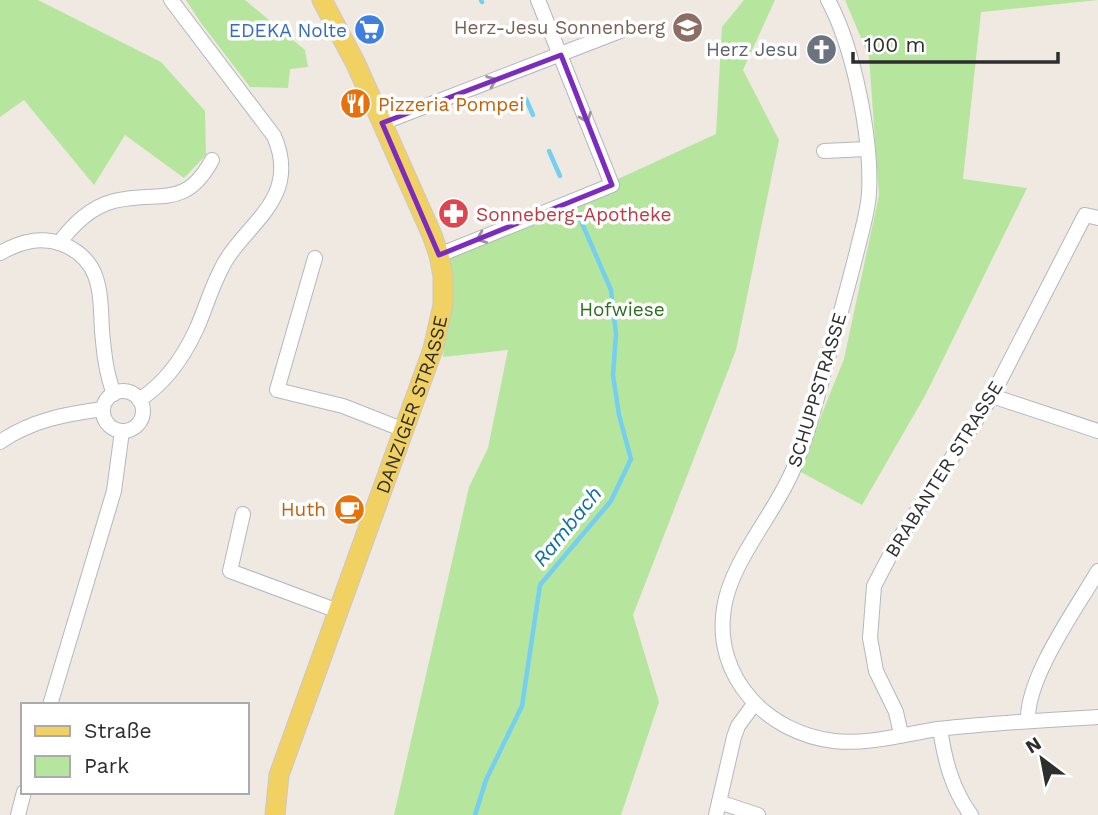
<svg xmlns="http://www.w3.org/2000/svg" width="1098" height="815" font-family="'Work Sans',sans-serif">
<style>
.green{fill:#b6e59e}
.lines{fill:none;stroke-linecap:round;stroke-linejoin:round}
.stream{stroke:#75cff0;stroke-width:4.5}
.minor-casing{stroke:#b4b7c1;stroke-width:16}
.major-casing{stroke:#c9c9c9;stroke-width:21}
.minor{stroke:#fff;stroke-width:14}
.major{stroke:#f2d163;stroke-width:19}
.oneway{stroke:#969696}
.marked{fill:none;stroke:#7b2cbf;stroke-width:5;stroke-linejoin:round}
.labels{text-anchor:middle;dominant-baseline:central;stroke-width:7;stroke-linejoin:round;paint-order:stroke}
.education-label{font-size:19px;fill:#785e54;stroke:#fff;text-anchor:end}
.shop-label{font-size:19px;fill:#366cbe;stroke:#fff;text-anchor:end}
.worship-label{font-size:19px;fill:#5b616d;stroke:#fff;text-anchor:end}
.food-label{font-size:19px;fill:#c56008;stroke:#fff;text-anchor:start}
.health-label{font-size:19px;fill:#be3a42;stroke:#fff;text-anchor:start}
.park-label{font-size:19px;fill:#2c6e1b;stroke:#fff}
.street-label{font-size:19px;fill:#2e2e2e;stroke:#fff}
.water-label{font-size:21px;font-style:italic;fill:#0d6fa3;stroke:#fff}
</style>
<rect width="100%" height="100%" fill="#efe9e1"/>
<g class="green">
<polygon points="0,0 38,0 161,62 205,111 206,155 184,178 125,135 94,185 24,100 0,117"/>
<polygon points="186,0 245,0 305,50 308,67 290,69 288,88 250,87 201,23"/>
<polygon points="744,0 775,0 743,70 779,140 736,350 633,615 659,702 621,815 394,815 469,487 488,448 508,350 443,357 450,256 716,134 722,27"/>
<polygon points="845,0 1098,0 981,12 963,179 1027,188 926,394 862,505 799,471 844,359 879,195 869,57"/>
</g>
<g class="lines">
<g class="stream">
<polyline points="481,0 482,2"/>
<polyline points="526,99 533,115"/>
<polyline points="549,151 560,176"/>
<polyline points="475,815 486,780 522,706 540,585 611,501 631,459 619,415 613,375 616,334 611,290 578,214"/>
</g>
<defs>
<g id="minor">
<path d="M828 0C854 48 872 139 869 193 868 211 862 230 858 247 849 283 839 319 829 354 818 393 809 433 793 470 774 515 731 561 724 608 713 677 767 733 834 741 868 745 905 734 938 729 991 723 1045 720 1098 717"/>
<polyline points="382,123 628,28"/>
<polyline points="824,151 867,149"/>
<path d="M59 243C73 225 90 207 114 201 160 190 185 210 212 160"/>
<path d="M0 253C20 242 40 236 62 244 103 260 100 295 102 331 104 353 106 373 114 394"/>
<polyline points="439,255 612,185 538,0"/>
<polyline points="315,258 277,390 343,406 404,430"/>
<circle cx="123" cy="411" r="20"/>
<polyline points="992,396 1098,431"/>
<path d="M139 400C164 384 183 358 196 330 207 306 213 280 228 257 243 234 269 214 278 188 284 170 281 152 274 136L171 0"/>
<path d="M0 442C32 420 66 414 103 409"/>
<polyline points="243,514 230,571 338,611"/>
<polyline points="50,705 114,491 122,431"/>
<path d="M1028 721C1026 678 1076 609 1098 571"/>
<path d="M940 729C945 761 952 789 971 815"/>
<polyline points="901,734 896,712 876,671 870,638 874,586 897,542 992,396 1085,215 1098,218"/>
<polyline points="719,802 758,815"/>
<polyline points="18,815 24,792"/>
<polyline points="716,815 734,737 738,726 754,704"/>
</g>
<g id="major">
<path id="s1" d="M275 815 279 775 433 349 443 305V276L439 255 432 235 356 64 322 0"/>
</g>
</defs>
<use href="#minor" class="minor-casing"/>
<use href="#major" class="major-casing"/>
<use href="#minor" class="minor"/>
<use href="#major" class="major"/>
</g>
<defs><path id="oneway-chevron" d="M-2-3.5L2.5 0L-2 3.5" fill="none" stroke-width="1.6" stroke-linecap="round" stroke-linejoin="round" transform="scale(1.75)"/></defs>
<g class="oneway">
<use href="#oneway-chevron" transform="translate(492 81) rotate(-21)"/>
<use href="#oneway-chevron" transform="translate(586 118) rotate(68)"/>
<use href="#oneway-chevron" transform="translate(481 238) rotate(158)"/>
</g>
<path class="marked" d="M561 55 612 185 439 255 382 123Z"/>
<defs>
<symbol id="school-disc" viewBox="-11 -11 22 22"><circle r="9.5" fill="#8d6e63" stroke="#fff"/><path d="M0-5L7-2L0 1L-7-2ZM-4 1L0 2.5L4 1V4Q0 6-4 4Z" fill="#fff"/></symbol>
<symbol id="supermarket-disc" viewBox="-11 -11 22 22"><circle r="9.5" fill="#3f7fe0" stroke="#fff"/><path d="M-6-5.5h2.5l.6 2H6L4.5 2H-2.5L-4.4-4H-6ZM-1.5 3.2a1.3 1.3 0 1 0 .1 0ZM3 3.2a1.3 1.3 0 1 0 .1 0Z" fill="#fff"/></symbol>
<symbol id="church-disc" viewBox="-11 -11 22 22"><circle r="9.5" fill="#6b7280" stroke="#fff"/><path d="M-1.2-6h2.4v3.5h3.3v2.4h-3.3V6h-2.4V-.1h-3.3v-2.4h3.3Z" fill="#fff"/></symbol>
<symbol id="restaurant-disc" viewBox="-11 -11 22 22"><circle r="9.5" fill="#e8710a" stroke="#fff"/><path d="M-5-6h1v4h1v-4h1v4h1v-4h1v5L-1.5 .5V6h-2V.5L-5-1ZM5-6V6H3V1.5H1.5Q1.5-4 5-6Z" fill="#fff"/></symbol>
<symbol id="pharmacy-disc" viewBox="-11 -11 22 22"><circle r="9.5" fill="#e0444e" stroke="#fff"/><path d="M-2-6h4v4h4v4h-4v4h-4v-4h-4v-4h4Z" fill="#fff"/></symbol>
<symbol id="cafe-disc" viewBox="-11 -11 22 22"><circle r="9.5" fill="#e8710a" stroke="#fff"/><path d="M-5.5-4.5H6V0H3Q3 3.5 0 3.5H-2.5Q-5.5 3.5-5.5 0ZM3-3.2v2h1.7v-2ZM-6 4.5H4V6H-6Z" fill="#fff"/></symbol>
</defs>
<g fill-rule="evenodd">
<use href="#school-disc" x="670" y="10" width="35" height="35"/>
<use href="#supermarket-disc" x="352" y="12" width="35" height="35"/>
<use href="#church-disc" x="804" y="32" width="35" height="35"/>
<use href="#restaurant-disc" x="338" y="86" width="35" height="35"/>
<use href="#pharmacy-disc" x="436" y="196" width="35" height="35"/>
<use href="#cafe-disc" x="332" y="492" width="35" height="35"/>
</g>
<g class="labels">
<g class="education-label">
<text x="665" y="27">Herz-Jesu Sonnenberg</text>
</g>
<g class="shop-label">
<text x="347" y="30">EDEKA Nolte</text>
</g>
<g class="worship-label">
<text x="798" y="49">Herz Jesu</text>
</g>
<g class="food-label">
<text x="378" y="104">Pizzeria Pompei</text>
<text x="326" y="509" text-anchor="end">Huth</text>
</g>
<g class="health-label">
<text x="476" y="214">Sonneberg-Apotheke</text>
</g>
<g class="park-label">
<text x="622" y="309">Hofwiese</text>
</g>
<g class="street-label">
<text transform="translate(817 390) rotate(-73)">SCHUPPSTRASSE</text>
<text stroke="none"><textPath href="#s1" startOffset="434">DANZIGER STRASSE</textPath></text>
<text transform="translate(944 469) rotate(-58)">BRABANTER STRASSE</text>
</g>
<g class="water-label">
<text transform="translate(567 526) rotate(-51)">Rambach</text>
</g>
</g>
<rect x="21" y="703" width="228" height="91" fill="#ffffff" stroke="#ababab" stroke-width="2"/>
<rect x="35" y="726" width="35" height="10" fill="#f2d163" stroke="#ababab" stroke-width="2"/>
<text x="84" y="738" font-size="21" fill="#2e2e2e">Straße</text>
<rect x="35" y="756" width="35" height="21" fill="#b6e59e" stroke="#ababab" stroke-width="2"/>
<text x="84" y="773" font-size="21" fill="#2e2e2e">Park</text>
<g transform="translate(1042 759) rotate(328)" stroke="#ffffff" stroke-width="5" paint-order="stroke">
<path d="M0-5L12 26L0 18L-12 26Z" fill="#2e2e2e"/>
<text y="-10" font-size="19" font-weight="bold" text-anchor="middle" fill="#2e2e2e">N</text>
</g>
<path d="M853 52v10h205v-10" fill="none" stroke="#2e2e2e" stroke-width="3.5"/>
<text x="864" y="52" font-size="21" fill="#2e2e2e" stroke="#ffffff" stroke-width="5" paint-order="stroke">100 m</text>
</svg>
